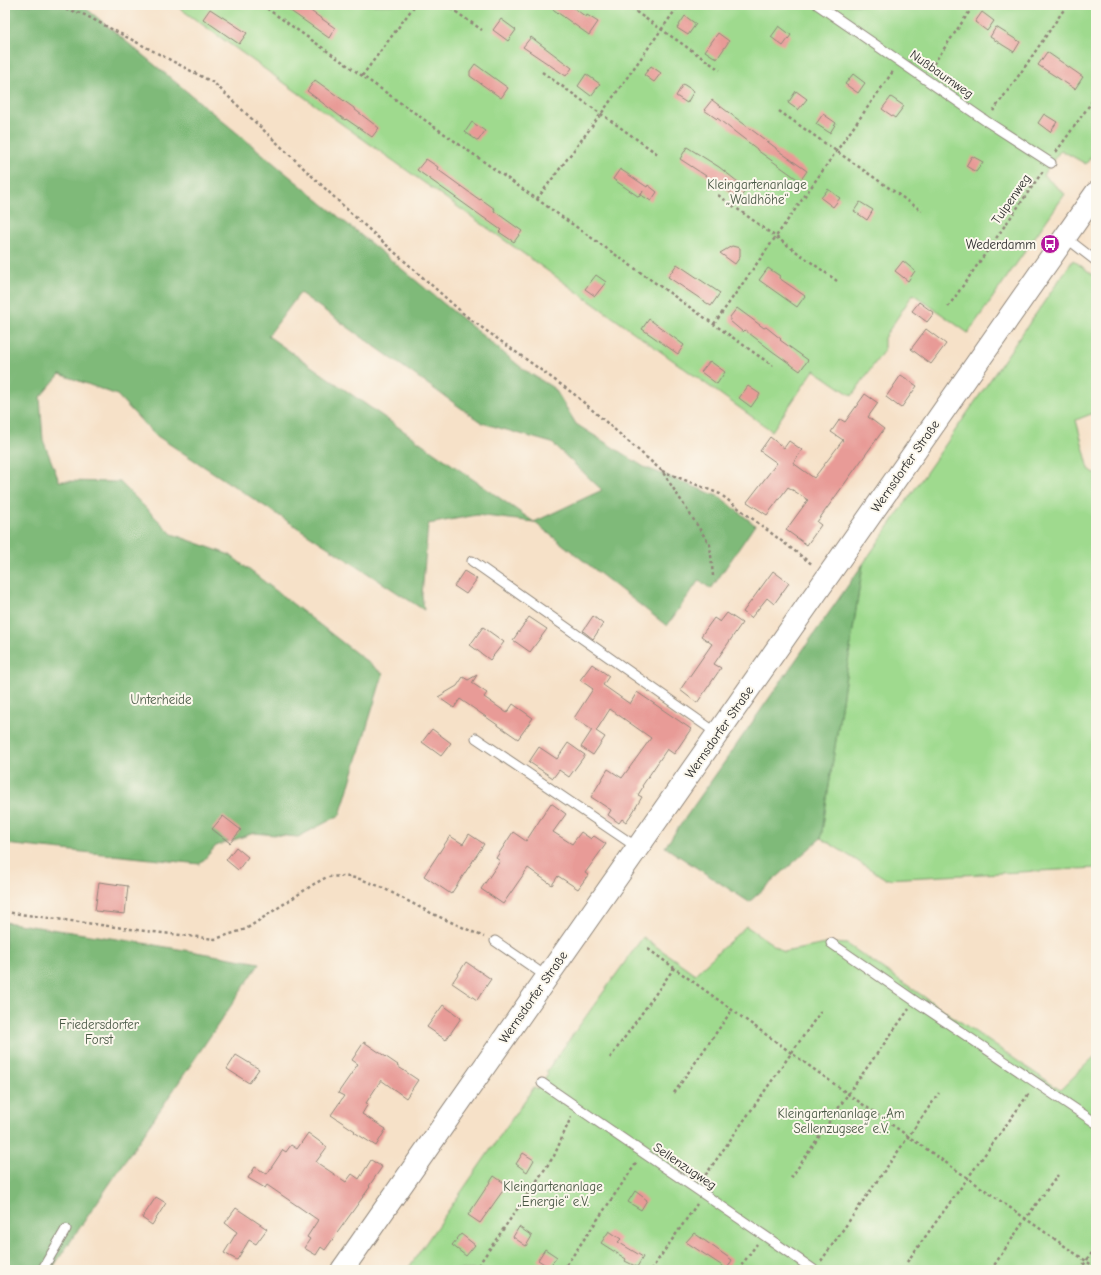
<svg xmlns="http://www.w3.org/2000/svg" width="1101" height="1275" font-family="'Comic Neue',sans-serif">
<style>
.green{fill:#9fda8e;stroke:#65825c}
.forest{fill:#7fba79;stroke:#557252;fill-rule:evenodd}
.building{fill:#e89b97}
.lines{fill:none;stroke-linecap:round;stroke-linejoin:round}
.lane-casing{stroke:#90867a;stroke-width:11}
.secondary-casing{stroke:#90867a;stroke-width:24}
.path{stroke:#90867a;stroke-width:2.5;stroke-dasharray:3 3;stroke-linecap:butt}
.lane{stroke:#fff;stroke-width:9}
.secondary{stroke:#fff;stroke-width:22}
.labels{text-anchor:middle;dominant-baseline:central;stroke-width:4;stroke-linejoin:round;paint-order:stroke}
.street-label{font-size:13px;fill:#2b2b2b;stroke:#fbf7ec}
.park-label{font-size:13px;fill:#485744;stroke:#fbf7ec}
.poi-label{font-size:13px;fill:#2b2b2b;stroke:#fbf7ec;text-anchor:end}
</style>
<rect width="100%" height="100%" fill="#fbf7ec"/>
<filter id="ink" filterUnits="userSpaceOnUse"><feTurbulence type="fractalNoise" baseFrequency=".025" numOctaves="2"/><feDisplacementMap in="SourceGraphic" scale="8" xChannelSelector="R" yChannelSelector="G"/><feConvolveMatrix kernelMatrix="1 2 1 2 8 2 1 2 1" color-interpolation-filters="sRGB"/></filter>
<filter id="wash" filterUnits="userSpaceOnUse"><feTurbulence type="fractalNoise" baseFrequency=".012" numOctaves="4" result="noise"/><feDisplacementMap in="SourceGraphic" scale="16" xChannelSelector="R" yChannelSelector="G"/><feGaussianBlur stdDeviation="0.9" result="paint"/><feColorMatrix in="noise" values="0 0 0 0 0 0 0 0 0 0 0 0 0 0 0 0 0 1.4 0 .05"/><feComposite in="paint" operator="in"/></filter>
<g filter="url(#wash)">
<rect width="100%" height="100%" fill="#f6e1c8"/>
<g class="green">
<polygon points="175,5 1096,5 1096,150 1086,164 1061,150 1051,163 1043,175 1065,194 968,333 913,294 884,338 884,350 852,396 814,370 772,431"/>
<polygon points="1073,260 1096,277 1096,412 1076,420 1089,469 1096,474 1096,868 886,879 821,838 863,564"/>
<polygon points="746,926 784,952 831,943 847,944 1060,1090 1096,1055 1096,1270 407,1270 534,1087 537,1090 548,1074 546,1072 643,937 695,974"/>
</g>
<g class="forest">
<path d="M5 5H82L523 369 555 389 576 424 644 467 720 497 755 525 711 589 699 580 667 626 534 522 477 515 428 524 422 595 424 610 154 434 117 395 60 374 40 397 43 440 59 481 120 482 172 534 230 555 383 674 340 815 298 837 254 833 216 846 200 864 5 844ZM300 293 482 423 552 443 602 490 534 522 268 336Z"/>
<polygon points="863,564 821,838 749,902 665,847"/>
<polygon points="5,922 143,943 260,963 51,1270 5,1270"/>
</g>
<g id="blocks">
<g class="building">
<polygon points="282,5 302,5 335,28 329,38"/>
<polygon points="547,5 570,5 586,17 587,15 598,22 589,35"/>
<polygon points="210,9 247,33 239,44 203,19"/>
<polygon points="982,12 994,21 987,31 975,22"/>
<polygon points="685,16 696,24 688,35 677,28"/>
<polygon points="501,19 516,30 508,41 493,30"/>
<polygon points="779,26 791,35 783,46 771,37"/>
<polygon points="996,27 1020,42 1014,52 990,37"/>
<polygon points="718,33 729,41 717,59 705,51"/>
<polygon points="531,37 572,68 566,76 523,47"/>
<polygon points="1047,52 1083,77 1075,89 1038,65"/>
<polygon points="475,64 508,88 501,98 470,76 470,71"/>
<polygon points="651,66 661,73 654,82 644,75"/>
<polygon points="586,74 600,84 591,96 578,86"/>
<polygon points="853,74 865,83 858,93 845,84"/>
<polygon points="315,80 354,108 354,109 379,128 372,137 346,119 345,120 307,91"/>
<polygon points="683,84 694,91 687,103 676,96"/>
<polygon points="796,91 807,99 798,110 788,103"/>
<polygon points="891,97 904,106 895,118 882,109"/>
<polygon points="712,100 776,148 776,149 807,171 800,181 757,150 757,149 717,118 717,119 704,110"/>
<polygon points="823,114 836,123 830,133 816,124"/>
<polygon points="1044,114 1057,122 1050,132 1038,123"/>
<polygon points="472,122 485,131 478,141 465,132"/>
<polygon points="687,147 719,167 747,189 739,199 720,185 680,159"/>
<polygon points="972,156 983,162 976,172 966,166"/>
<polygon points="426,159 438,167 437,169 480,200 481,199 495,209 494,211 522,231 514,242 499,232 501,230 417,170"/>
<polygon points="620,169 647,187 648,185 657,192 651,201 641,195 643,191 639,197 613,179"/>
<polygon points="828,189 840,198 833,207 821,198"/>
<polygon points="860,202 873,210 867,220 854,211"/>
<polygon points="732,246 740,248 740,257 735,264 720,253"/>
<polygon points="903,261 915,271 908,281 895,271"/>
<polygon points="677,264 720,293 711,306 668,277"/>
<polygon points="768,268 780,276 779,278 805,296 797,307 759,280"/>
<polygon points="596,275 606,282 595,296 585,289"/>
<polygon points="919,302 934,313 927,322 912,311"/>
<polygon points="737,308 764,328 766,327 781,339 780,340 808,360 800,371 772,351 745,330 743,332 730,321 730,317"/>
<polygon points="649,319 684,345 678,354 642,329"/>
<polygon points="926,329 946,344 931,364 911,349"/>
<polygon points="710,361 725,372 717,384 701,372"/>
<polygon points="901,375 917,386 901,408 886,397"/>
<polygon points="748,386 760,394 751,407 739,398"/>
<polygon points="865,394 878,403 868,417 884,429 817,522 821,525 807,545 786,530 808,500 788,487 767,515 747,502 777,463 760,451 770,437 784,448 789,441 802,450 793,463 814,478 843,440 831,432 840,419 845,422"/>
<polygon points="464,571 477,579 466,594 454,586"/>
<polygon points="773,571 789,583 774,604 767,598 751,618 743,612"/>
<polygon points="727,613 742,623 714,664 721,668 697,703 680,690 712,644 701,636 714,618 720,622"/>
<polygon points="593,616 603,624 593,639 583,631"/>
<polygon points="529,617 547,629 530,652 513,640"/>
<polygon points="483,627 504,642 490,660 470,645"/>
<polygon points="592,664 609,676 603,685 630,704 637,692 691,729 674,754 667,749 642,786 643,787 638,795 642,797 633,812 626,822 622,819 619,823 608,815 611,810 591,797 608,769 622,778 651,738 610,709 596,731 605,737 593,755 581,747 592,730 574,718 593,689 580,680"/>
<polygon points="477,675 472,683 487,693 484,697 507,713 513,704 533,718 518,739 460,699 454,708 438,697 457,686 463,677 468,680"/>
<polygon points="432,729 451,743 441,756 422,742"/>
<polygon points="568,743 585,755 569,777 559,770 553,778 529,762 539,747 557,759"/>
<polygon points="551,803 566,814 553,832 572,844 581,832 591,839 594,836 606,844 585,873 588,875 578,889 558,876 552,885 528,868 503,904 481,889 500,861 496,858 513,832 526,841"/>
<polygon points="223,816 241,830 230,843 212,829"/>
<polygon points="469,834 484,844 451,894 424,876 450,836 463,844"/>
<polygon points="236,847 248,857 238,870 226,860"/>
<polygon points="99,882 128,886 125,914 95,911"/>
<polygon points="466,962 491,979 477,1000 452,983"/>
<polygon points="443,1005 461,1018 446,1040 427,1027"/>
<polygon points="364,1042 398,1065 397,1066 418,1080 406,1098 381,1080 366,1103 368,1104 362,1114 386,1129 376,1146 354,1132 355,1131 331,1115 344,1096 338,1093 358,1064 352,1060"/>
<polygon points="236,1055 259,1069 249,1083 227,1069"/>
<polygon points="308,1133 327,1147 316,1162 346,1182 352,1174 359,1179 371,1160 382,1167 369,1186 370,1187 325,1250 321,1247 316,1255 304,1248 310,1239 307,1237 318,1220 267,1185 265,1188 248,1178 255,1167 267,1174 283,1150 286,1152 291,1145 297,1149"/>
<polygon points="523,1153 534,1160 527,1172 516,1164"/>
<polygon points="494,1176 507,1185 480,1223 468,1215"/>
<polygon points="635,1191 647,1200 641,1210 628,1202"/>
<polygon points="156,1197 166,1203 152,1225 142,1218"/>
<polygon points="236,1208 267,1229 256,1244 249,1240 237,1260 224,1253 237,1232 225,1223"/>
<polygon points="519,1227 532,1236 526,1246 513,1237"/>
<polygon points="609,1231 621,1239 618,1242 643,1257 637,1267 625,1261 626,1259 601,1243"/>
<polygon points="694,1233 732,1260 727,1269 686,1242"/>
<polygon points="461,1234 475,1245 466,1256 452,1245"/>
<polygon points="545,1249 557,1257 549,1267 538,1260"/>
</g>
</g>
</g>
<g filter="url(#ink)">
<use href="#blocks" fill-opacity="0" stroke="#90867a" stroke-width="1"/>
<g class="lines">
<defs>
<g id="lane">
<polyline points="818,5 986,121 1051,163"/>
<polyline points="1065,237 1096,261"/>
<polyline points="472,561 718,734"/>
<polyline points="476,738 638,848"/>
<polyline points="495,941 547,977"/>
<polyline points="831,943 915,1001 1096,1123"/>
<path d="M542 1083C632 1146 724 1207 814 1270"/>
<polyline points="42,1270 66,1229"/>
</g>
<polyline id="secondary" points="342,1270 1096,193"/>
</defs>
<use href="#lane" class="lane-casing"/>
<use href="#secondary" class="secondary-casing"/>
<g class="path">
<polyline points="42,5 81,13 214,83 353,215 466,316 574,394 662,471 710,545 713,576"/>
<polyline points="262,5 773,366"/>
<polyline points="446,5 482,30"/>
<polyline points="626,5 720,70"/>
<polyline points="930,69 974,5"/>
<polyline points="542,72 659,155"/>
<polyline points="362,76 415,5"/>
<polyline points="779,111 922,211"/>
<polyline points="993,111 1022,71 1067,5"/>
<polyline points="1056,152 1096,96"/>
<polyline points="718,195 837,281"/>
<polyline points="537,199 601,114 679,5"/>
<polyline points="948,307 1043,171"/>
<polyline points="714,324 894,70"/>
<polyline points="662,471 720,494 813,565"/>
<polyline points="5,912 145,931 215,939 246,929 314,884 327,877 344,876 360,879 379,886 431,913 484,937"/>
<polyline points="648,949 848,1094 1096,1268"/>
<polyline points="610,1058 674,968"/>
<polyline points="674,1093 732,1010"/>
<polyline points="791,1178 848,1094 909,1009"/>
<polyline points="702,1180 821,1011"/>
<polyline points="821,1261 939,1093"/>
<polyline points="907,1262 1030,1092"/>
<polyline points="475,1270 554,1156 571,1117"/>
<polyline points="563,1270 637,1162"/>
<polyline points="651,1270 697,1204"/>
<polyline points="738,1270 757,1244"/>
<polyline points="991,1270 1026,1218 1058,1175"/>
<polyline points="1080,1270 1096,1247"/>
</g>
<use href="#lane" class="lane"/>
<use href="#secondary" class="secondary"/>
</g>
</g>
<defs>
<symbol id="bus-disc" viewBox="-11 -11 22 22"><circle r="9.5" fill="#b5179e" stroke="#fbf7ec"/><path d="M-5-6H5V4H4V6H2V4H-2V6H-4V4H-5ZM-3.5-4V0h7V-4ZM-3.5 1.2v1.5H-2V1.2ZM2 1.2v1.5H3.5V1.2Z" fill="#fff"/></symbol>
</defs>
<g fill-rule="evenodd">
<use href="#bus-disc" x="1039" y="233" width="22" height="22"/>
</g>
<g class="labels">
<g class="street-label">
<text transform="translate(942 74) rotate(35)">Nußbaumweg</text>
<text transform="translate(1011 199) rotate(-55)">Tulpenweg</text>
<text transform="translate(905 466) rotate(-55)">Wernsdorfer Straße</text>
<text transform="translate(719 732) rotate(-55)">Wernsdorfer Straße</text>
<text transform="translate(533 997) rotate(-55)">Wernsdorfer Straße</text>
<text transform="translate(685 1166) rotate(34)">Sellenzugweg</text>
</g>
<g class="park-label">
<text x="757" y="184">Kleingartenanlage<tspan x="757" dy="15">„Waldhöhe“</tspan></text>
<text x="161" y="699">Unterheide</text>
<text x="99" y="1024">Friedersdorfer<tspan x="99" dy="15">Forst</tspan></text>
<text x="841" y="1113">Kleingartenanlage „Am<tspan x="841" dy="15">Sellenzugsee“ e.V.</tspan></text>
<text x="553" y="1186">Kleingartenanlage<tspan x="553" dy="15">„Energie“ e.V.</tspan></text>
</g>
<g class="poi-label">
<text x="1036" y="244">Wederdamm</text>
</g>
</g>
<rect width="1101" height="1275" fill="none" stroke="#fbf7ec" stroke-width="20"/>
</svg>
